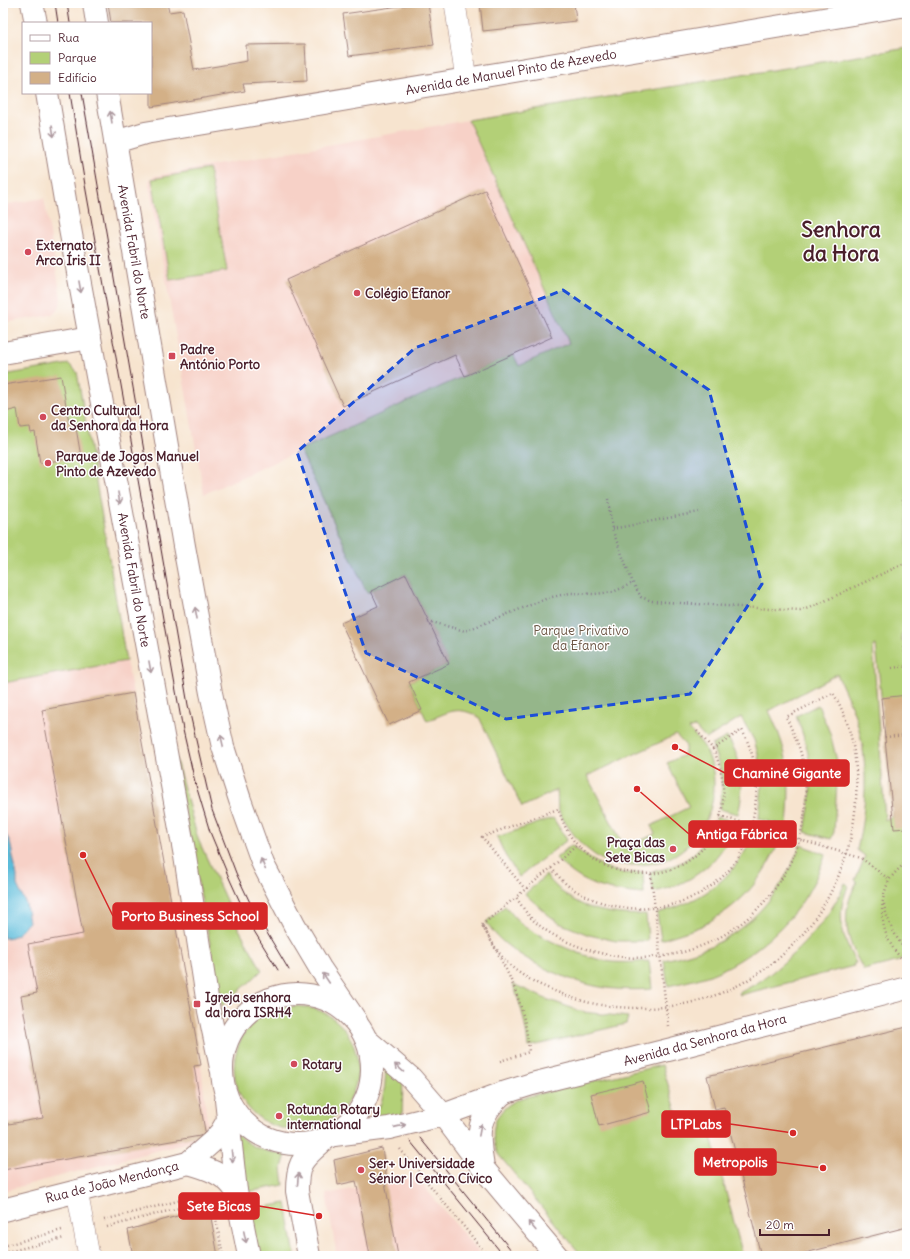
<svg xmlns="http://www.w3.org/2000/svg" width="910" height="1259" font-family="Delius,sans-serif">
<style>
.built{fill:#f7d1c7}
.green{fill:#b3d077;stroke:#7e7851;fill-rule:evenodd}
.water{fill:#5cbcda;stroke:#536e82}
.building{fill:#d3b087}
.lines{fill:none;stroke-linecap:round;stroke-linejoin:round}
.minor-casing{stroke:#a0827d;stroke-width:22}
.tertiary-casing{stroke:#a0827d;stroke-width:24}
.secondary-casing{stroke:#a0827d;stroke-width:24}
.path{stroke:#a0827d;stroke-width:2.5;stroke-dasharray:1 3;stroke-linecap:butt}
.minor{stroke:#fff;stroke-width:21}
.tertiary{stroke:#fff;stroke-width:22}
.secondary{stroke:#fff;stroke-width:22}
.tram{stroke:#4a1f2b;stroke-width:1}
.oneway{stroke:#ae9aa0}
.marked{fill:#1d4ed8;fill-opacity:0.2;stroke:#1d4ed8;stroke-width:3;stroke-dasharray:8 5;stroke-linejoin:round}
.poi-dot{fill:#d1495b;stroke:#fff;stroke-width:1.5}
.labels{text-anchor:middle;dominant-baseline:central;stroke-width:3;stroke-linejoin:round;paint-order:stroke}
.street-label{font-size:13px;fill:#4a1f2b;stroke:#fff}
.poi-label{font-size:13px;font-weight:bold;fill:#4a1f2b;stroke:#fff;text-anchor:start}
.park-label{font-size:13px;fill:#6a5442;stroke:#fff}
.town-label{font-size:21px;font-weight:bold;fill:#4a1f2b;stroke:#fff}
.leader{fill:none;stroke:#d62828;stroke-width:1.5}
.callout-dot{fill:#d62828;stroke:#fff;stroke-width:1.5}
.callout{fill:#d62828;stroke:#d62828;stroke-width:1.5}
.callout-label{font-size:14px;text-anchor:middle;font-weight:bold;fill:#fff}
</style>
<rect width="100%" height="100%" fill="#fff"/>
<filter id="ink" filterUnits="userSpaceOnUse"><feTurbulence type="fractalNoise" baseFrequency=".025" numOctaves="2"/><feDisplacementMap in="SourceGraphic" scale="8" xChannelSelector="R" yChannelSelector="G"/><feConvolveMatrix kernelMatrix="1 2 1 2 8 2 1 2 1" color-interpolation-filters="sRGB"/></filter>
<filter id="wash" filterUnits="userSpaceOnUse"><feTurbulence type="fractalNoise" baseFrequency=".012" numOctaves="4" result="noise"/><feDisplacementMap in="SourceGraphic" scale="16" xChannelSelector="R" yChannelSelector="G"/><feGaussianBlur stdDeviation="0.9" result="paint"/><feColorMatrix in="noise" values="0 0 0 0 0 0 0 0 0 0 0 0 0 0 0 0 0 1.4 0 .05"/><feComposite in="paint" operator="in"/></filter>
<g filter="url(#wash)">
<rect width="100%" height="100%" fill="#f7e4cf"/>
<g class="built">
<polygon points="468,120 569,343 519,366 513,354 204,494 149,185 150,179 155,176"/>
<polygon points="44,198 61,298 60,305 58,310 54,313 47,316 3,323 3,205"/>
<polygon points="126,661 133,693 201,1065 208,1131 201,1139 3,1191 3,683"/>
<polygon points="416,1177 482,1256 337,1256 326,1194"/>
</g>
<g class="green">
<path d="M907 48V632L901 635 902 641 907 640V956L903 957 899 961 864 970C846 941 839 914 857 882L855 880 862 864 865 856 857 850C867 804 870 755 853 710 848 698 842 686 837 674L769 711C790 755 791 778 787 826L759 819 762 784 758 754 754 740 741 717 706 739 695 727 689 729C693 734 699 740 703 745 727 784 710 838 669 858 658 863 646 865 634 865 623 865 611 864 601 859 596 856 591 852 586 848 578 842 561 818 558 809 557 803 558 796 557 790L522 807 479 717C457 705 449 712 427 721L409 682 448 664 406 574 367 593 300 450 513 354 519 366 569 343 468 120ZM876 645 893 816 885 820 873 646ZM676 735 686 746 684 755 667 763 689 807 651 826 655 834 625 848 587 776Z"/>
<polygon points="209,169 227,271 170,280 152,179"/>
<polygon points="69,364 77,372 108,551 126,661 3,683 3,375"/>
<path d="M818 705 830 733 838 765 834 832 831 839 805 832C807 817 811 801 811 786 812 762 805 738 796 716Z"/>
<path d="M727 737C743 759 745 788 738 814L719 809 722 788 721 771 712 745Z"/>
<polygon points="171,742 198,839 239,929 262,970 252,980 222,1006"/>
<path d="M717 817 735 822C731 831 728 840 723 848 707 872 681 887 653 892L651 872C659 870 668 868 675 865 695 858 711 836 717 817Z"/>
<polygon points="553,818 567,840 519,877 505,855 497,837"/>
<path d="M756 829 781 838C765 873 749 898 715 918 710 921 705 925 699 927 687 932 674 935 661 940L657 913C705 901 738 875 756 829Z"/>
<path d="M571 845C583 855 609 872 624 873 630 874 637 872 643 872L644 894C608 891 582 886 556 858Z"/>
<path d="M800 845 826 854C821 865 817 877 811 887 792 923 754 956 717 972 702 979 684 982 668 986L664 960C682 956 702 951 719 942 758 921 785 886 800 845Z"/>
<path d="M546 875C550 880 554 885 559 889 582 911 616 916 646 914L648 941H616L589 935 559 923 546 913 525 894Z"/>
<path d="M845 883 848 885C846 892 843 899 842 906 839 926 846 946 856 963L853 964 854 966 740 995 739 993C750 987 762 981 771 973 801 949 830 919 845 883Z"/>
<path d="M505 906C511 912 516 920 522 924 542 939 587 959 612 962 624 963 637 962 649 961L652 989C637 990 622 990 606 988 571 983 529 964 502 941 496 936 491 928 486 922Z"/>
<path d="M513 984 546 999 583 1012 628 1017 626 1024 528 1047C526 1024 521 1006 513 984Z"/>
<circle cx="296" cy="1068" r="62"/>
<path d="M385 1061 403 1079 402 1119 368 1128C383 1107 387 1086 385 1061Z"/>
<path d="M662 1065 679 1120 707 1121 743 1256H582L498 1154C487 1129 496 1108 521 1098Z"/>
<path d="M235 1132C251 1148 264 1152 286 1154L282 1168 284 1185 247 1192Z"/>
<polygon points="286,1203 295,1256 258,1256 249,1210"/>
</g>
<path class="water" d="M3 829 10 842 17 876V885L26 904 29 922C19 932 18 938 3 938Z"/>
<g id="blocks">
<g class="building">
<polygon points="108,3 167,3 169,12 183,10 194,70 247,61 246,45 305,44 307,81 243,84 245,91 151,107 151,23 111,23"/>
<polygon points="421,3 428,3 434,45 349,56 343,14"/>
<polygon points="480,3 574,3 576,21 483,31"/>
<polygon points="485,190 552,337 465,376 455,355 343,406 286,280"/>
<polygon points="61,376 69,423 75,422 81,457 40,463 35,432 31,433 30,427 20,428 17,409 5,412 3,400 3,385"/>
<polygon points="406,574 449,664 409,682 422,710 389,725 341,623 378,606 371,591"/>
<polygon points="133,693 201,1065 194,1066 205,1131 200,1136 3,1170 3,1125 43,1118 21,996 37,993 28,944 83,934 42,710"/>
<polygon points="907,695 907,828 894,829 881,698"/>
<polygon points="907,1027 907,1227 805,1253 805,1256 761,1256 724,1107 715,1109 707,1076"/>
<polygon points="643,1081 651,1112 599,1126 591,1094"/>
<polygon points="382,1148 387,1182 385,1182 398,1256 370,1256 356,1181 338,1185 334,1160"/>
<polygon points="209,1207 218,1256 133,1256 128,1230"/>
</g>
</g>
</g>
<g filter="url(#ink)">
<use href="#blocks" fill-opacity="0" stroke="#a0827d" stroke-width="1"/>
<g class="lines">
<defs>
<g id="minor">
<polyline points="455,3 466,80"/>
<polyline points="77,1191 89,1256"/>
</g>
<g id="tertiary">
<polyline points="115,142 145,133 907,5"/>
<polyline points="3,353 90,338"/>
<polyline points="443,1115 483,1168 557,1256"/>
<path d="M188 1163C206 1168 226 1174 236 1191"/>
<path d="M483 1167C477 1132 476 1118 503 1093"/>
<polyline points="3,1210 188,1163 213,1141 221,1132 228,1120"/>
</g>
<g id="secondary">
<polyline points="32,3 36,23"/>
<polyline points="94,3 97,23"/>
<polyline points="47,93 68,218 185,856 209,1011 221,1068"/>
<polyline points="107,93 184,546 211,693 223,747 240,800 263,864 295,926 320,968 356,1021"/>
<circle cx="297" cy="1069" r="75"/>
<polyline points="368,1041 411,1078 443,1115"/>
<polyline points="226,1100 236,1191 249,1256"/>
<polyline points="334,1135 389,1128 443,1115 503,1093 532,1084 672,1049 907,988"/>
<path d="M309 1256 297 1191C297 1161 303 1159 324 1140"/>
</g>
</defs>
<use href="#minor" class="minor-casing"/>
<use href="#tertiary" class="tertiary-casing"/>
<use href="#secondary" class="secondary-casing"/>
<g class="path">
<polyline points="608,499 612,529 633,583 641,597 652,601 800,611 810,608 907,562"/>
<polyline points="903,499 907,521"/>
<polyline points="612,529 699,512"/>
<polyline points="428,621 465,631 548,598 570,593 594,594 613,592 633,583"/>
<polyline points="904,647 907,666"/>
<polyline points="892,668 907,666"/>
<polyline points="697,731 713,749"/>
<polyline points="885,737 907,735"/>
<polyline points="720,816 861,858 890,880"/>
<path d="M907 861C901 867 895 872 890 879 875 907 882 944 907 963"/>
<polyline points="551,868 577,845"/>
<polyline points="651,874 668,1026"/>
<path d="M884 904C887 921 895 936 905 950H907"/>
<polyline points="482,925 516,897"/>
<path d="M500 1061 529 1052C525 1001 507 969 482 925 489 937 496 950 505 960 521 979 553 991 576 999 598 1006 620 1008 642 1008 760 1008 849 915 856 800 858 763 853 725 833 693L786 717C795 736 804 755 805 777 816 892 708 982 596 952 575 946 549 936 532 919 526 913 521 905 516 897L551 868C558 875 564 884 573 889 626 922 696 913 735 863 747 846 752 826 755 806 759 778 755 755 742 730L713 749C748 822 690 895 611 868 596 863 580 850 571 837 565 828 562 819 558 809L482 837 525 889"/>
<polyline points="400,1149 488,1256"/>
<polyline points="215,1213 223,1256"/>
<path d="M104 1220 197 1196C206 1197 212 1200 214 1209"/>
<polyline points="107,1227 210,1200"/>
<polyline points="3,1246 62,1230"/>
<polyline points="3,1253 64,1238"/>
</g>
<use href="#minor" class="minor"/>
<use href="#tertiary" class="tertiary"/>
<use href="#secondary" class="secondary"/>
<g class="tram">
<polyline points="55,3 58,23"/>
<polyline points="67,3 70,23"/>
<polyline points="70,93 85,185 183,730 195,782 210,832 230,880 251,926 278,970"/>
<polyline points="82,93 188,705 212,810 236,873 254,911 289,970"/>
<polyline points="420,1138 516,1256"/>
<polyline points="410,1141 504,1256"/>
</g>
</g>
<defs><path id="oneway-shaft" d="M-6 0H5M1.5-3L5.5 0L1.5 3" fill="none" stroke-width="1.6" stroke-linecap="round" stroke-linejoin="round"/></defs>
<g class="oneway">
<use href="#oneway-shaft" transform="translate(111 117) rotate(-99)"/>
<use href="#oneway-shaft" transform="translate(53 131) rotate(81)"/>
<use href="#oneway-shaft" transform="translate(80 287) rotate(80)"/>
<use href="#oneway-shaft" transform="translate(119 498) rotate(80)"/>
<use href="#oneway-shaft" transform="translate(196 613) rotate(-100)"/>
<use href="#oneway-shaft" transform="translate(150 667) rotate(80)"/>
<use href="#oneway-shaft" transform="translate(222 741) rotate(-103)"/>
<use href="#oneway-shaft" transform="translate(263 864) rotate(-113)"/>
<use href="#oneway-shaft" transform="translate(326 978) rotate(-124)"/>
<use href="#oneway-shaft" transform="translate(399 1068) rotate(-139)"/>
<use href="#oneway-shaft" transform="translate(400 1126) rotate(-13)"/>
<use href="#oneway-shaft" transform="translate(480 1130) rotate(-79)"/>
<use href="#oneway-shaft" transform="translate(232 1156) rotate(84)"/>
<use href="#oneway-shaft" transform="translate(298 1179) rotate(-85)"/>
<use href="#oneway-shaft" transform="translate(532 1226) rotate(-130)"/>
<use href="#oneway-shaft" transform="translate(245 1237) rotate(78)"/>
</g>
</g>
<path class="marked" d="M563 290 709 390 762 584 690 694 506 719 366 653 297 452 415 348Z"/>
<g class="poi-dot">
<circle cx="28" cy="252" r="4"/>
<circle cx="357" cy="293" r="4"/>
<rect x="168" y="352" width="8" height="8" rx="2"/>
<circle cx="43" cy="417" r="4"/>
<circle cx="48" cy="463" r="4"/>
<circle cx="673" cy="849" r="4"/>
<rect x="193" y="1000" width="8" height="8" rx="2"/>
<circle cx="294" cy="1064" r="4"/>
<circle cx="279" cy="1116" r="4"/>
<circle cx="361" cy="1170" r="4"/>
</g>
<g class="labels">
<g class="street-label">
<text transform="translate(511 72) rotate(-10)">Avenida de Manuel Pinto de Azevedo</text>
<text transform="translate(134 252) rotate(80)">Avenida Fabril do Norte</text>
<text transform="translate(134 580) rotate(80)">Avenida Fabril do Norte</text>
<text transform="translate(705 1040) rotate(-15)">Avenida da Senhora da Hora</text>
<text transform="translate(112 1182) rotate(-14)">Rua de João Mendonça</text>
</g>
<g class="poi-label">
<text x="36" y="245">Externato<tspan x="36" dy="15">Arco Íris II</tspan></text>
<text x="365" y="293">Colégio Efanor</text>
<text x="180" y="349">Padre<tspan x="180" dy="15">António Porto</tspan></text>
<text x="51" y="410">Centro Cultural<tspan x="51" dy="15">da Senhora da Hora</tspan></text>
<text x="56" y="456">Parque de Jogos Manuel<tspan x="56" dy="15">Pinto de Azevedo</tspan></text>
<text x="665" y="842" text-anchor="end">Praça das<tspan x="665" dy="15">Sete Bicas</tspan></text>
<text x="205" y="997">Igreja senhora<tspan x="205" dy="15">da hora ISRH4</tspan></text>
<text x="302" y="1064">Rotary</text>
<text x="287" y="1109">Rotunda Rotary<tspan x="287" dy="15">international</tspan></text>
<text x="369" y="1163">Ser+ Universidade<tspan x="369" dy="15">Sénior | Centro Cívico</tspan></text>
</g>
<g class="park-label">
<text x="581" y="630">Parque Privativo<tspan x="581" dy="15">da Efanor</tspan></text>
</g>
<g class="town-label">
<text x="841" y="229">Senhora<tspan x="841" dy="24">da Hora</tspan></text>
</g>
</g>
<path class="leader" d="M675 747L725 773M637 789L689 834M83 855L113 916M793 1133L730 1124M823 1168L776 1162M319 1216L259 1206"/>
<g class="callout-dot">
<circle cx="675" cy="747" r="4"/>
<circle cx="637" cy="789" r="4"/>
<circle cx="83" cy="855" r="4"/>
<circle cx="793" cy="1133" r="4"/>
<circle cx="823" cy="1168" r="4"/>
<circle cx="319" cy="1216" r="4"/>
</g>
<g class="callout">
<rect x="725" y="760" width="124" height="26" rx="4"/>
<rect x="689" y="821" width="107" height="26" rx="4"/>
<rect x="113" y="903" width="154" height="26" rx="4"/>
<rect x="662" y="1111" width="68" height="26" rx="4"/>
<rect x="695" y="1149" width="81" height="26" rx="4"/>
<rect x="179" y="1193" width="80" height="26" rx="4"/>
</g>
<g class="callout-label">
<text x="787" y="778">Chaminé Gigante</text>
<text x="742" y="839">Antiga Fábrica</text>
<text x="190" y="921">Porto Business School</text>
<text x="696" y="1129">LTPLabs</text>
<text x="735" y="1167">Metropolis</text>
<text x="219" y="1211">Sete Bicas</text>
</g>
<rect width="910" height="1259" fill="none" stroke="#fff" stroke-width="16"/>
<rect x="22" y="22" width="130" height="72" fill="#ffffff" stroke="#b7a5aa"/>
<rect x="30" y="35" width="20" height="6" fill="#ffffff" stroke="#b7a5aa"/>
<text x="58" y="42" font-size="12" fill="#4a1f2b">Rua</text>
<rect x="30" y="52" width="20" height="12" fill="#b3d077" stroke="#b7a5aa"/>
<text x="58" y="62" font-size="12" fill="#4a1f2b">Parque</text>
<rect x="30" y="72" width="20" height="12" fill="#d3b087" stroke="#b7a5aa"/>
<text x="58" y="82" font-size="12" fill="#4a1f2b">Edifício</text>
<path d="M760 1229v6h69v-6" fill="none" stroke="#4a1f2b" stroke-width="2"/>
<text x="766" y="1229" font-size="12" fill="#4a1f2b" stroke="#ffffff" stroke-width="3" paint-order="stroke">20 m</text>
</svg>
